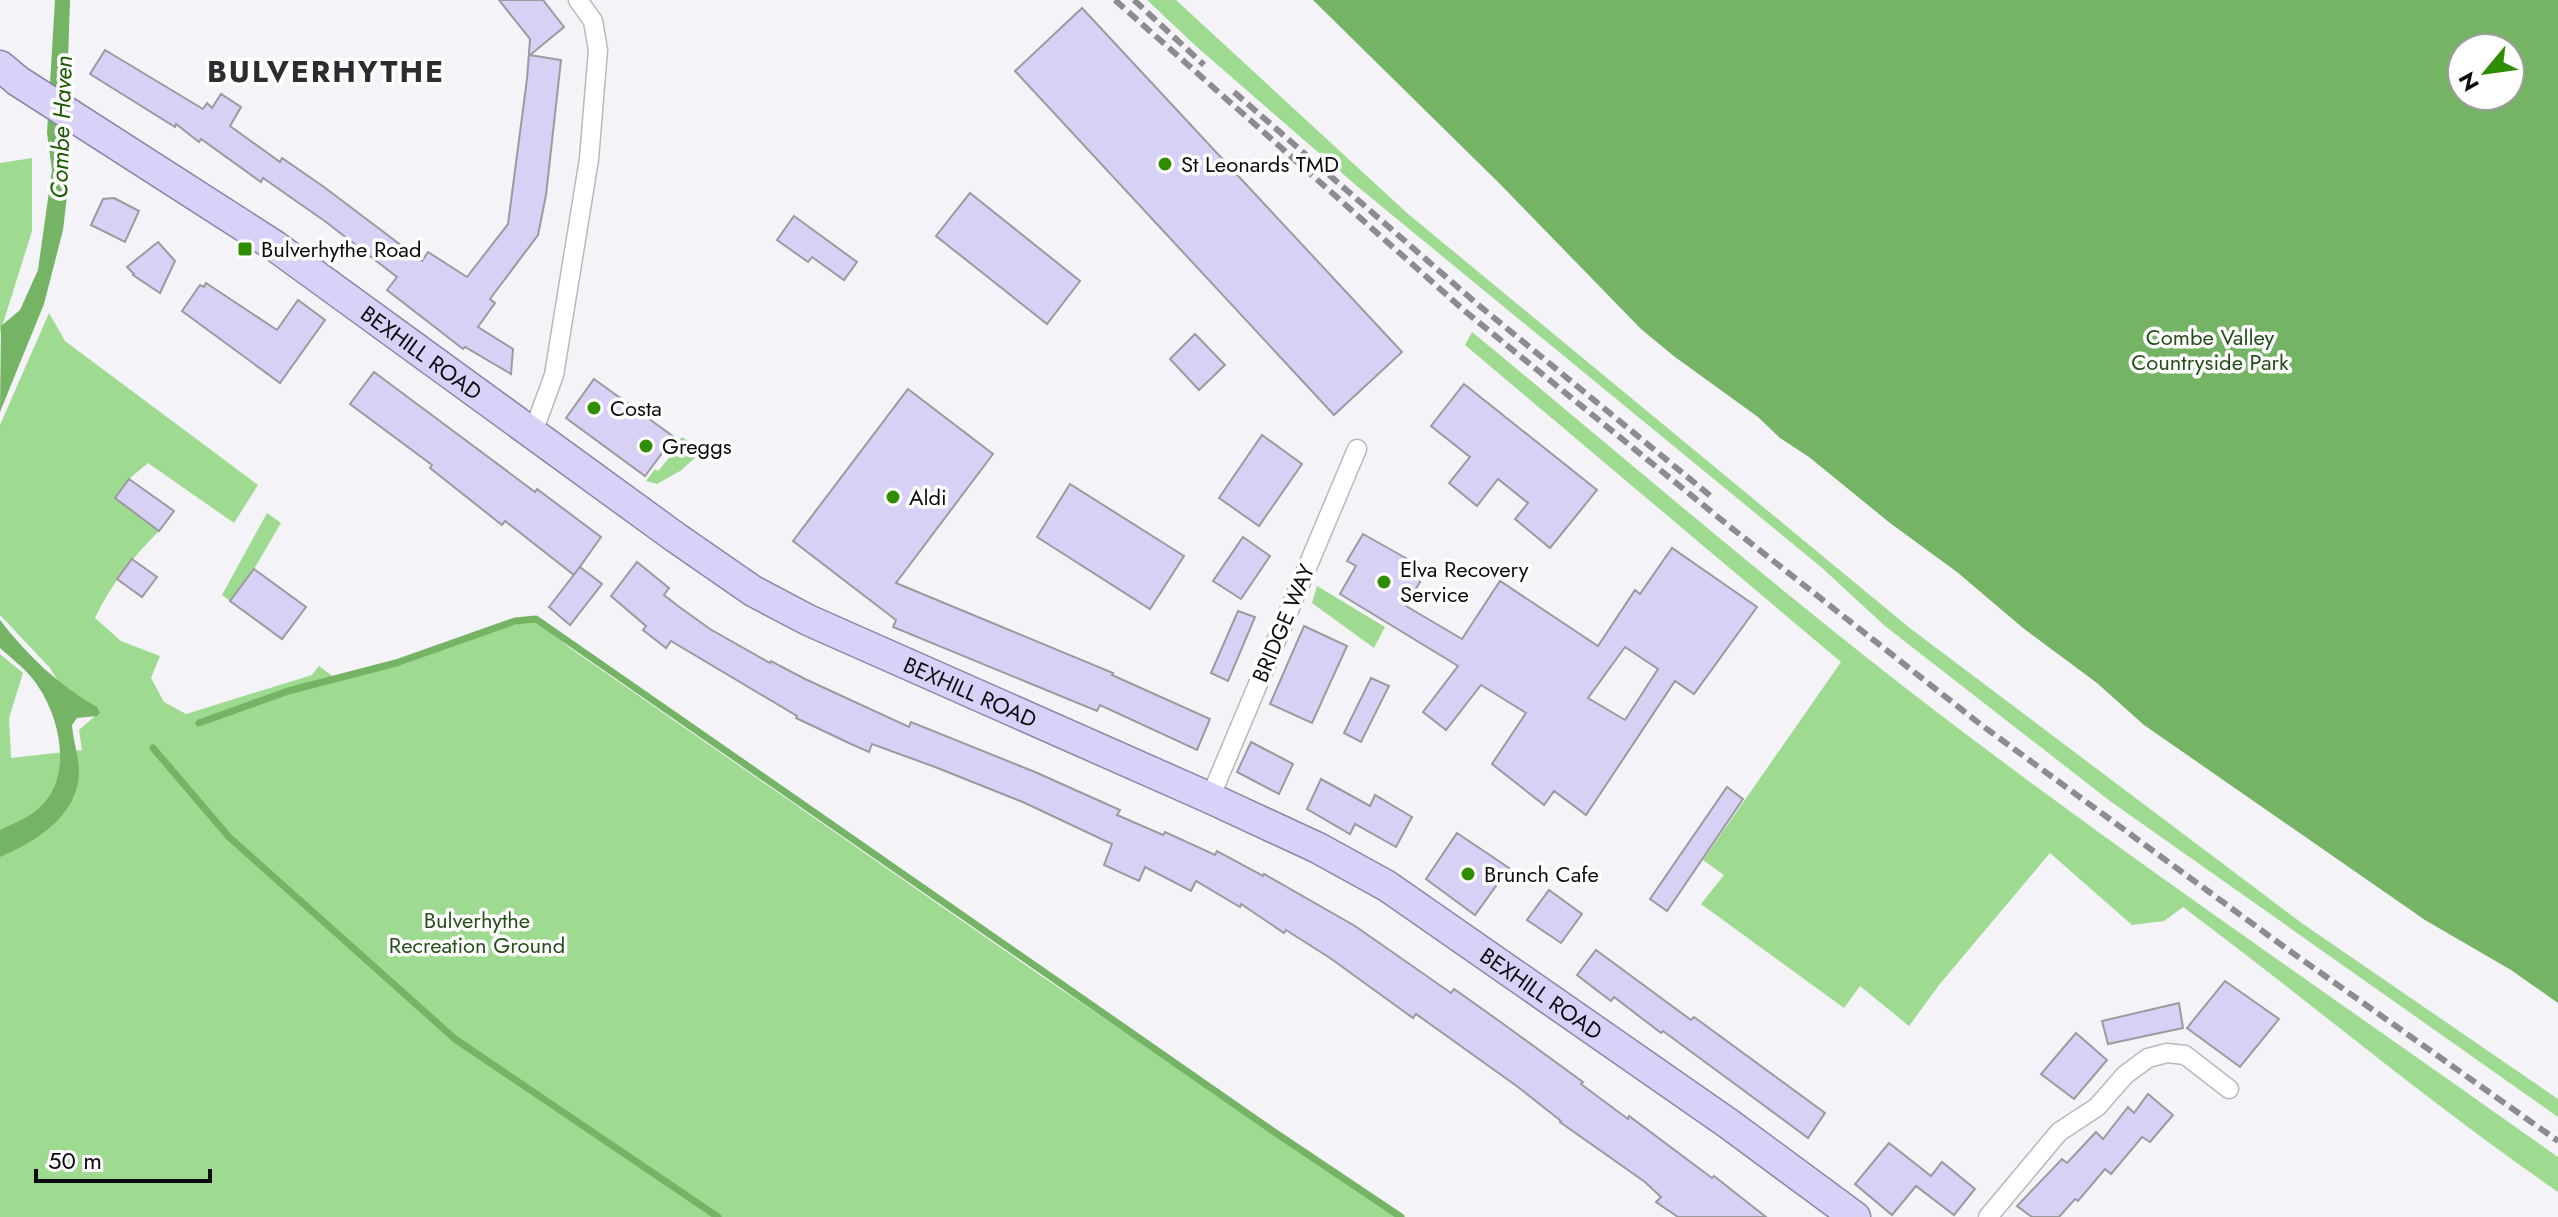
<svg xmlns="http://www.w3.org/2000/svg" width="2558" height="1217" font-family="Jost,sans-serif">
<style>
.green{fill:#9eda8f}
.water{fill:#74b464;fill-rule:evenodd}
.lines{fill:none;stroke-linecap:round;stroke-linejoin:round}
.stream{stroke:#74b464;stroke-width:7}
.building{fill:#d7d1f6;stroke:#9a9a9f;stroke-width:2;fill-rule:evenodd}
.minor-casing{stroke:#b9b8bd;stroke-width:21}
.trunk-casing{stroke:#8b86a5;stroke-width:33}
.minor{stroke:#fff;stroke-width:18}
.trunk{stroke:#d8d2f8;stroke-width:30}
.rail{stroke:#8c8b8f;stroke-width:6;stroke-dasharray:12 6;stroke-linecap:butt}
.poi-dot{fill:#2f8d00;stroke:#fff;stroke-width:3}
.labels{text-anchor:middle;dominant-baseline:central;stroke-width:7;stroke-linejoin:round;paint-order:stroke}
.poi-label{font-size:22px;fill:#0c0c0e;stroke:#fff;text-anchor:start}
.park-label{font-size:22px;fill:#254f19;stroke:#fff}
.street-label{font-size:22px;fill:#0c0c0e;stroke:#fff}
.water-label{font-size:24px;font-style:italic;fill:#1d5a04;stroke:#fff}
.district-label{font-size:30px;font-weight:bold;letter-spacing:2px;fill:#2d2c30;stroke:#fff}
</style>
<rect width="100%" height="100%" fill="#f4f3f8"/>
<g class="green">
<polygon points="1147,0 1176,0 1407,213 1911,629 2303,924 2558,1099 2558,1117 2110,801 1885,626 1821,567 1358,187 1197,47"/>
<polygon points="32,158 32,231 0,333 0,163"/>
<path d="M49 313 65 341 258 485 234 523 148 463 129 479 115 498 159 531C133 557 111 584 95 618L121 641 160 656 151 678 164 702 186 714 312 675 319 666 335 678 534 619 570 648 1037 973 1399 1217H0V654L23 673 9 718 11 758 82 750 79 730 94 717V707L66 695 50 668 0 615V425Z"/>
<path d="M1472 332C1632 464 1790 601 1955 726 2152 875 2357 1014 2558 1157V1192C2429 1103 2309 1001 2183 907L2164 921 2132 925 2050 853 1939 985 1909 1026 1860 986 1844 1008 1701 904 1724 875 1703 860 1841 662 1465 345Z"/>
<polygon points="682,437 703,451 680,471 657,484 646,481 655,469 658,471 675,451 673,447"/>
<polygon points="267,513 281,523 254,569 230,601 222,595"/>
<polygon points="1317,586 1385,627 1374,648 1312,603"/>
</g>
<g class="water">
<polygon points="55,0 70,0 65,148 69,179 63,230 44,304 0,412 1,326 20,310 38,270 52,170 47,133"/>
<path d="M1313 0H2558V1003L2511 970 2425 920 2144 725 2097 683 2023 628 1957 572 1890 523 1809 457 1780 438 1758 417 1675 357 1641 329 1499 183ZM2462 48H2510V96H2462Z"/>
<path d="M0 620C27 655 58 685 97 707L100 713 97 716 77 718 72 725C73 739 78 754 79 769 80 815 37 841 0 857V830C12 824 28 818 38 809 76 777 59 711 32 678 23 667 11 658 0 648Z"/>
</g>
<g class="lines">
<g class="stream">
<polyline points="199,723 288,691 396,663 515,621 536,619 1270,1129 1401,1217"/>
<polyline points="153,748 229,837 455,1039 718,1217"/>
</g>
</g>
<g class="building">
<polygon points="499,0 543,0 564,27 530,55 561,60 546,195 538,235 490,299 495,303 478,327 513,349 511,374 465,347 463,349 387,290 397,277 326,222 263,178 261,182 201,139 199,142 176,124 175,127 90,74 105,50 203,109 207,103 212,108 221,94 241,107 230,126 280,162 282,158 324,187 422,261 428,252 467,277 508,224 527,79 530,39"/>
<polygon points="1082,8 1402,352 1334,415 1015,71"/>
<polygon points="970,193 1080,281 1047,324 936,236"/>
<polygon points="114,198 139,211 125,242 91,225 103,199"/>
<polygon points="794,216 857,262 844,280 812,257 808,262 777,240"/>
<polygon points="158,242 175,261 160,293 133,275 134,274 127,267"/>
<polygon points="206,283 277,330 298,300 325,320 280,383 182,311 200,285 204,287"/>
<polygon points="1195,334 1225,365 1199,390 1170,359"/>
<polygon points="374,372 535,492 537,489 601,537 574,575 505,521 502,525 430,468 432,465 350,404"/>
<polygon points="594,379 674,437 645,476 566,418"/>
<polygon points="1464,384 1597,490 1550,548 1515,519 1528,503 1498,479 1477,506 1449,483 1470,457 1431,426"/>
<polygon points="908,389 993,454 896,583 1113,673 1112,675 1210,719 1197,750 1100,705 1097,711 893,627 896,620 793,541"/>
<polygon points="1262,435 1302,464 1259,526 1219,498"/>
<polygon points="129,479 174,511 159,531 115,498"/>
<polygon points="1070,484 1184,556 1150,609 1037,537"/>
<path d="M1363 534 1427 570 1406 606 1462 639 1500 581 1598 646 1635 590 1640 594 1672 548 1757 607 1694 694 1675 681 1586 815 1554 791 1544 805 1492 764 1526 713 1481 685 1446 730 1423 712 1458 666 1340 594 1356 566 1347 561ZM1625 647 1658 669 1625 720 1588 698Z"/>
<polygon points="1243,537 1270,556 1241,599 1213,581"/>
<polygon points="132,559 157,577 142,597 117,579"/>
<polygon points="637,562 669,588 664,595 678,606 710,629 770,663 771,661 805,679 909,727 911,722 1035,772 1120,810 1117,815 1163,835 1165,832 1215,855 1217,851 1263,876 1264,874 1355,926 1451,993 1454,989 1502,1023 1583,1082 1581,1084 1605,1102 1628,1119 1629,1116 1712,1178 1714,1176 1766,1217 1678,1217 1656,1202 1661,1197 1645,1182 1560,1122 1561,1121 1518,1087 1416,1014 1413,1018 1330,958 1286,930 1284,933 1241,904 1240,907 1196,881 1191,891 1145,867 1139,881 1104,865 1112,844 1025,803 935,767 872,744 869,752 851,744 796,718 797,716 671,641 666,648 643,630 646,626 611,596"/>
<polygon points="580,567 602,584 570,625 549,607"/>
<polygon points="254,569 306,607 282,639 230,601"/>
<polygon points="1238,611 1255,617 1228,681 1211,673"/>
<polygon points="1304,626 1347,646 1312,723 1270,704"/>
<polygon points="1371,678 1389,686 1361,742 1344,733"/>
<polygon points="1251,742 1293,764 1279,794 1237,772"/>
<polygon points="1321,779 1370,806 1375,795 1412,817 1396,847 1355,824 1350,834 1307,809"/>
<polygon points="1727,787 1743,799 1667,911 1650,899"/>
<polygon points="1457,833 1509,868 1475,915 1426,879"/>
<polygon points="1549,890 1582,914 1561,943 1527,920"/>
<polygon points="1596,950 1691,1020 1694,1017 1825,1113 1808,1138 1663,1031 1661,1033 1614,997 1611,1001 1577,975"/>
<polygon points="2225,981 2279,1019 2240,1067 2187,1028"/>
<polygon points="2179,1003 2183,1028 2108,1044 2102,1021"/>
<polygon points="2076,1033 2107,1060 2074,1099 2041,1074"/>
<polygon points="2148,1094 2173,1115 2150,1142 2142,1137 2111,1174 2105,1169 2078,1201 2075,1199 2059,1217 2032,1217 2017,1206 2062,1159 2067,1163 2096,1132 2103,1139 2128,1107 2134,1113"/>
<polygon points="1889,1143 1931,1176 1942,1162 1975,1189 1954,1215 1916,1186 1892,1215 1855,1184"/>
</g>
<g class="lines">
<defs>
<g id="minor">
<polyline points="532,435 554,375 589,159 598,50 593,21 578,0"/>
<polyline points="1210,798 1357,449"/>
<polyline points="1988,1217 2059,1132 2097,1107 2125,1075 2148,1058 2167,1053 2185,1055 2229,1089"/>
</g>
<g id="trunk">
<path id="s1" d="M0 66 18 81 275 246 675 537 753 591 808 620 1210 798 1318 848 1387 886 1729 1124 1855 1217"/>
</g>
</defs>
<use href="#minor" class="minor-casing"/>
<use href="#trunk" class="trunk-casing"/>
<use href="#minor" class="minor"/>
<use href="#trunk" class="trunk"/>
<g class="rail">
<polyline points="1115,0 1466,312 1729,526 1980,724 2287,949 2558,1141"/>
<polyline points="1134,0 1204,65"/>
<polyline points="1234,92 1476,303 1713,498"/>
</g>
</g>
<g class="poi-dot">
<circle cx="1165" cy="164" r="8"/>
<rect x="237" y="241" width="16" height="16" rx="4"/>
<circle cx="594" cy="408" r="8"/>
<circle cx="646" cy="446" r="8"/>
<circle cx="893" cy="497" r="8"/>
<circle cx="1384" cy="582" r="8"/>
<circle cx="1468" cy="874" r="8"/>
</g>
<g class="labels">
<g class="poi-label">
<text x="1181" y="164">St Leonards TMD</text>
<text x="261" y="249">Bulverhythe Road</text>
<text x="610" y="408">Costa</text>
<text x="662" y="446">Greggs</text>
<text x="909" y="497">Aldi</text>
<text x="1400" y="569">Elva Recovery<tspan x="1400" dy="25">Service</tspan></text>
<text x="1484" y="874">Brunch Cafe</text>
</g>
<g class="park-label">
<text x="2210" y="337">Combe Valley<tspan x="2210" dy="25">Countryside Park</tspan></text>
<text x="477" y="920">Bulverhythe<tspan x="477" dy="25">Recreation Ground</tspan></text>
</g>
<g class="street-label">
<text stroke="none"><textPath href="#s1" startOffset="510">BEXHILL ROAD</textPath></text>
<text transform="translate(1283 623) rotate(-67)">BRIDGE WAY</text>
<text stroke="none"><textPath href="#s1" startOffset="1158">BEXHILL ROAD</textPath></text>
<text stroke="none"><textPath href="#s1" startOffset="1806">BEXHILL ROAD</textPath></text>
</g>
<g class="water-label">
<text transform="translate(61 127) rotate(-88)">Combe Haven</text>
</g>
<g class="district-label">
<text x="326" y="71">BULVERHYTHE</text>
</g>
</g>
<g transform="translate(2486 72) rotate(241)"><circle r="38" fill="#ffffff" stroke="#9e9e9f" stroke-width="2"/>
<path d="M0-6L14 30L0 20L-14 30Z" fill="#2f8d00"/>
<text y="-12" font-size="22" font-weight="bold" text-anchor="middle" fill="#0c0c0e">N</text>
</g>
<path d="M36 1169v12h174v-12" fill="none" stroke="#0c0c0e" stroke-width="4"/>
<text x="48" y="1169" font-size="24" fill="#0c0c0e" stroke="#ffffff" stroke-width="6" paint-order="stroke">50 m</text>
</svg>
